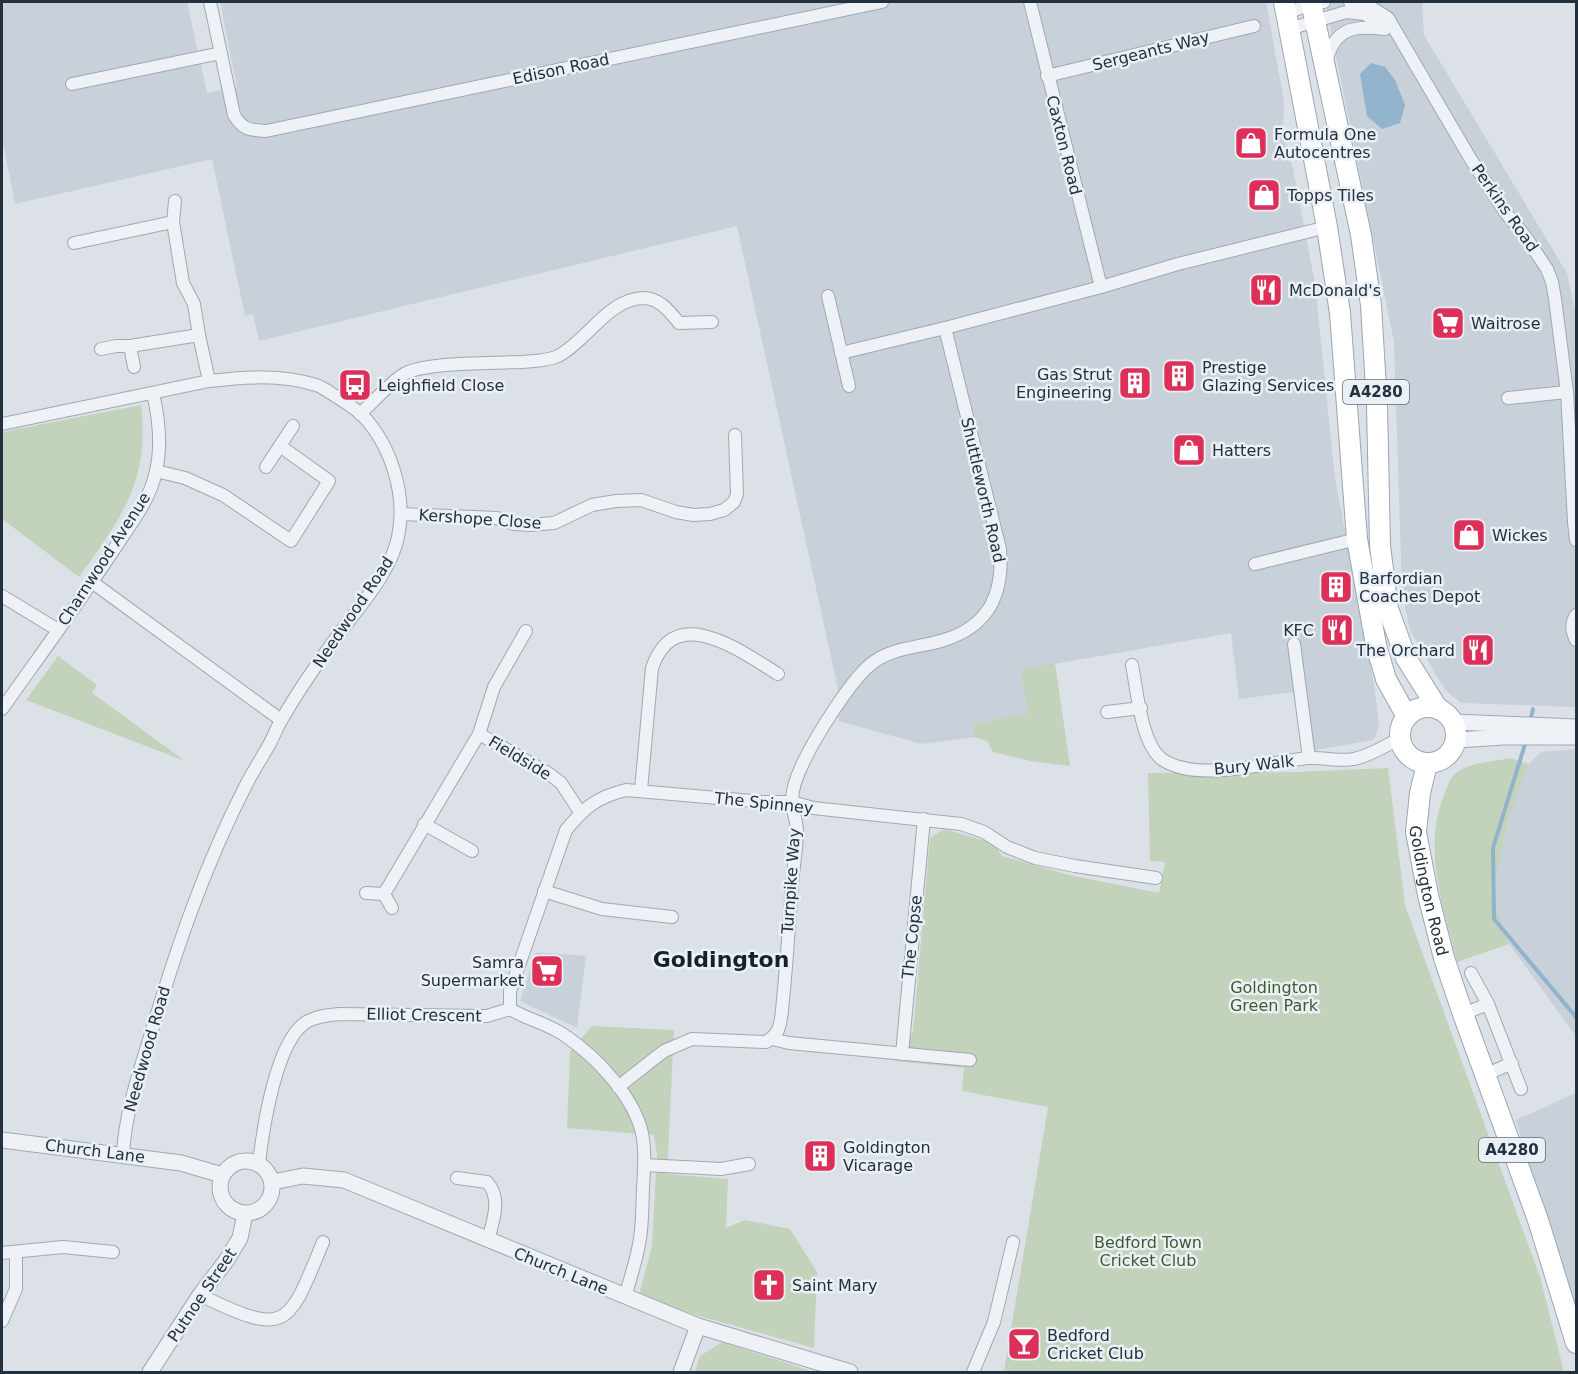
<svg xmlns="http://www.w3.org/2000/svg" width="1578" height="1374" font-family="'DejaVu Sans',sans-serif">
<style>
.built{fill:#c8d0d9}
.green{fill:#c3d2bb}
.water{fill:#91b3cc}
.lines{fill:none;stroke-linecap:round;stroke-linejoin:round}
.stream{stroke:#91b3cc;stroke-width:4}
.minor-casing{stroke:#a0a8b1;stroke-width:14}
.tertiary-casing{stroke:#a0a8b1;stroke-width:17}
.primary-casing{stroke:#99a6b4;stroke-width:22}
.minor{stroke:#eef1f5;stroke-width:12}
.tertiary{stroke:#eef1f5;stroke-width:15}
.primary{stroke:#fff;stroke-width:20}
.labels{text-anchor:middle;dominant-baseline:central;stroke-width:5;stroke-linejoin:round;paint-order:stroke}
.shield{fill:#eaf0f5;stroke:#5f6a76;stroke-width:1.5}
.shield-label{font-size:15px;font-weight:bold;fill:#23303f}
.street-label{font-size:16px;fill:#23303f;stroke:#eaf0f5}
.poi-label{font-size:16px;fill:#23303f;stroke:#eaf0f5;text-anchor:start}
.park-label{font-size:16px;fill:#3c5c2f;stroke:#eaf0f5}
.district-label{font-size:22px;font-weight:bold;fill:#16212f;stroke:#eaf0f5}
</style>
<rect width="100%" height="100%" fill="#dbe1e7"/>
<g class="built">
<polygon points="2,2 187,2 207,93 237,87 220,2 1266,2 1284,101 1283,133 1293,169 1315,284 1335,479 1374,684 1379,724 1376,735 1373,740 1304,752 1294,692 1239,699 1231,633 1020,670 1028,713 973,724 974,737 921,744 839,721 838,689 737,226 259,341 253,314 245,316 212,159 15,204 2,137"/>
<polygon points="1325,2 1422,2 1424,35 1567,273 1576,316 1576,707 1461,703 1445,690 1410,630 1402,592 1394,342"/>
<polygon points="1576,749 1576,1036 1509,944 1492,896 1509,817 1529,764 1541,752"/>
<polygon points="536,952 586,956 577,1028 520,1001"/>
<polygon points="1576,1093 1576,1321 1516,1120"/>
</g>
<g class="green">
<path d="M141 405C150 482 121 518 79 577L2 519V432Z"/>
<polygon points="58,656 97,685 92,693 185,761 26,700"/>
<polygon points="1055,663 1070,766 1030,761 993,752 987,741 974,737 973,724 1028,713 1020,670"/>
<path d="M1510 758 1529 764 1509 817 1492 896 1509 944 1457 962C1444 908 1422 850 1444 795 1447 789 1449 779 1454 775 1467 762 1493 762 1510 758Z"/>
<polygon points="1388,768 1405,905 1540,1277 1564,1372 1004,1371 1048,1107 962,1091 964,1068 895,1061 913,1032 930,838 944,829 993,843 1002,856 1069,875 1159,893 1165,862 1150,861 1148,773 1297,772"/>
<polygon points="592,1026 674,1030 667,1174 728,1179 726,1228 745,1220 790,1229 817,1272 814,1348 688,1313 639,1295 652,1246 657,1154 654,1135 567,1128 570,1052"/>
<polygon points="722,1342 814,1372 695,1372 700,1356"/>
</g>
<polygon class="water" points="1371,63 1385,67 1395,80 1405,105 1400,123 1382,129 1367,116 1360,74"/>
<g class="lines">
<g class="stream">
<polyline points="1530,722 1533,709"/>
<polyline points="1526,741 1493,848 1494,919 1576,1017"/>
</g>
<defs>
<g id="minor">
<path d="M210 2 234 115C243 130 249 130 266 131L882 2"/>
<polyline points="1030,2 1101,287"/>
<polyline points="1350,2 1369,6 1388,18 1470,158 1505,212 1525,236 1547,269 1552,282 1555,299 1567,392"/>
<polyline points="1286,14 1312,3 1324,2"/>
<polyline points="1289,29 1346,12 1365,14 1385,29"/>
<path d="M1326 64C1333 29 1352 25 1384 29"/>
<polyline points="1047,76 1254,26"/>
<polyline points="72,84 221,53"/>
<polyline points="173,222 175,201"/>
<polyline points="74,243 173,222 183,283 194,304 199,335"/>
<polyline points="828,296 849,386"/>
<polyline points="101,349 116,346 130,346"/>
<polyline points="841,353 945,328 1101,287 1178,264 1327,227"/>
<polyline points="134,367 130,346 199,335 209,381"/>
<polyline points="1508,398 1567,392 1574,522 1576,540"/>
<path d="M360 414C373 402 391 382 404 374 424 362 495 363 522 362 533 361 547 361 558 356 587 341 608 299 643 298 660 298 670 312 679 323L712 322"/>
<path d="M2 424 209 381C244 377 281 374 316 385 323 387 330 393 337 397 345 402 354 408 361 414 391 444 407 495 398 537 390 576 353 613 331 645 314 668 297 693 282 719 277 727 274 736 269 745 261 759 252 773 245 787 205 865 177 947 152 1030 140 1070 125 1112 123 1154"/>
<polyline points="266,467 293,426"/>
<polyline points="156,471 185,478 223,495 291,541 329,481 280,446"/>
<polyline points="401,514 497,518 514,524 530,525 554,523 592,505 616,501 641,500 676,512 693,515 710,514 724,510 734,502 737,494 735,435"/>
<polyline points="1255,564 1357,539"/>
<polyline points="92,582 281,720"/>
<polyline points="2,596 58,630"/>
<path d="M1576 615C1571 623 1571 631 1576 640"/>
<polyline points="1294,644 1309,758"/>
<path d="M1132 665C1137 690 1141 745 1163 760 1199 783 1268 762 1308 758 1323 757 1340 762 1354 759 1370 756 1386 745 1401 738"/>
<path d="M2 709C39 657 77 605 113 551 129 526 150 501 156 471 162 445 159 419 153 393"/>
<polyline points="1107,712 1141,708"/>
<polyline points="479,734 548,773 561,783 580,812"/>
<path d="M641 790 652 668C675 601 740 651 778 674"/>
<polyline points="424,824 472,851"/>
<polyline points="544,891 602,909 672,917"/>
<polyline points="366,893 384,894"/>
<polyline points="384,894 479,734 494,687 526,631"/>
<polyline points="384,894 392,908"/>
<polyline points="1471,973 1488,1004 1521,1089"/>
<path d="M510 1009V991L566 830C585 807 597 797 626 790L764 802H792L813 808 961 824 984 832 1007 847 1035 858 1075 866 1156 878"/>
<polyline points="1463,1014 1488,1004"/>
<polyline points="772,1039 789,1043 970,1060"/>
<polyline points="902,1054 924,819"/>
<polyline points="1485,1075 1512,1063"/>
<path d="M618 1087 664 1051 692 1039 766 1042C771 1039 775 1036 778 1030 782 1021 782 1008 783 999 787 961 789 923 792 885 793 868 797 849 797 831 797 822 793 813 792 804 791 790 798 773 804 761 816 736 850 681 871 664 892 647 919 648 944 640 989 626 1004 594 1000 549L945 328"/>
<path d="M259 1163C263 1129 276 1038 308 1021 318 1016 329 1015 340 1014L487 1016 510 1009C528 1020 550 1024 567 1037 596 1057 631 1094 641 1129 646 1148 644 1170 643 1189 642 1207 643 1226 639 1244 636 1262 630 1279 625 1297"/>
<polyline points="644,1165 721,1169 749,1164"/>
<path d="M457 1178 487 1182C502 1198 493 1221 488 1240"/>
<polyline points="2,1253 63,1247 113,1252"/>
<path d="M200 1295C288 1338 288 1327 323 1242"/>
<polyline points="2,1321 16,1289 16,1252"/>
<polyline points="973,1372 994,1322 1013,1242"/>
</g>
<g id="tertiary">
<polyline points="1454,722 1576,727"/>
<polyline points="1457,740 1504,737 1576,737"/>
<polyline points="2,1140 181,1163 222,1175"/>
<circle cx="246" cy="1187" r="26"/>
<polyline points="273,1182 303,1176 344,1180 698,1326 850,1372"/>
<polyline points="150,1372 200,1295 226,1261 240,1238 245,1214"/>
<polyline points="681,1372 698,1326"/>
</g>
<g id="primary">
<polyline points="1284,2 1327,227 1340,313 1357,539 1376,645 1386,679 1407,717"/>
<polyline points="1311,2 1361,235 1371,305 1377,405 1380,546 1388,609 1406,658 1438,709"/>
<circle cx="1428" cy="735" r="28"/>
<path id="s1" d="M1427 764 1420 793 1416 832 1428 895 1444 958 1463 1014 1538 1220 1576 1343"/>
</g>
</defs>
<use href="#minor" class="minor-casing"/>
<use href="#tertiary" class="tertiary-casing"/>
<use href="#primary" class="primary-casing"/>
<use href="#minor" class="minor"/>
<use href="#tertiary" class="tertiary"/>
<use href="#primary" class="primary"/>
</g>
<defs>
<symbol id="shop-square" viewBox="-11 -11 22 22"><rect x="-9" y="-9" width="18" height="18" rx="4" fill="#dc3059" stroke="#eaf0f5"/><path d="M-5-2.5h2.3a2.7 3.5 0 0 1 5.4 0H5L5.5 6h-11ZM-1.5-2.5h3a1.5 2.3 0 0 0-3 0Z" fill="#fff"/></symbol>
<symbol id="restaurant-square" viewBox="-11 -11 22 22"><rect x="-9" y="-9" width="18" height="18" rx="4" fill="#dc3059" stroke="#eaf0f5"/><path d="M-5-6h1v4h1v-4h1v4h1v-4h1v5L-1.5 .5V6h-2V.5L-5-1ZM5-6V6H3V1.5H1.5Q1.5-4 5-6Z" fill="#fff"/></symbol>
<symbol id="supermarket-square" viewBox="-11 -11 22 22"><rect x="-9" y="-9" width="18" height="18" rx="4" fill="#dc3059" stroke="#eaf0f5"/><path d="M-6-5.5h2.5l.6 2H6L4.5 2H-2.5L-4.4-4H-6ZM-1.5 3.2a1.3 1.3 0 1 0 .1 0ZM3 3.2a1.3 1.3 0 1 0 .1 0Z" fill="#fff"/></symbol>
<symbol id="building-square" viewBox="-11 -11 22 22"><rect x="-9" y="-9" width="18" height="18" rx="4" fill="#dc3059" stroke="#eaf0f5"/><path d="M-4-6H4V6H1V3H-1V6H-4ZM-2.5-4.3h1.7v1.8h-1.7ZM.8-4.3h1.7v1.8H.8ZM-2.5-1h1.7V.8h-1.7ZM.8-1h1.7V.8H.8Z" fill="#fff"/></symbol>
<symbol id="bus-square" viewBox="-11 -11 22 22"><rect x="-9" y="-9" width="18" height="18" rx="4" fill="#dc3059" stroke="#eaf0f5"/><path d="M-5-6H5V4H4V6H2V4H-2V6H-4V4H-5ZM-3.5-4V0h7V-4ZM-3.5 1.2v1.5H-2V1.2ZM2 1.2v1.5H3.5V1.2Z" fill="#fff"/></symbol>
<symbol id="church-square" viewBox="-11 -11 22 22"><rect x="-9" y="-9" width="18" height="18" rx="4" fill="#dc3059" stroke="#eaf0f5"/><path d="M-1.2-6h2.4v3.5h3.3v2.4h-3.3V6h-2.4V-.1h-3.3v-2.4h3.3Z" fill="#fff"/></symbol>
<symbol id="bar-square" viewBox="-11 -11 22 22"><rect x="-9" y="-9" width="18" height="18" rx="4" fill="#dc3059" stroke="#eaf0f5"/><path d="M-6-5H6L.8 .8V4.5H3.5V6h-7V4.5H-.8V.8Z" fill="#fff"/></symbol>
</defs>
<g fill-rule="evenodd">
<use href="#shop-square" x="1232" y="124" width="38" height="38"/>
<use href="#shop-square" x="1245" y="176" width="38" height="38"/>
<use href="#restaurant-square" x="1247" y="271" width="38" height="38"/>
<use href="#supermarket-square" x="1429" y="304" width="38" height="38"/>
<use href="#building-square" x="1160" y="357" width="38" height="38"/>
<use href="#building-square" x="1116" y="364" width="38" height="38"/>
<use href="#bus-square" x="336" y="366" width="38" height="38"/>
<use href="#shop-square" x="1170" y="431" width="38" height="38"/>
<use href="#shop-square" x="1450" y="516" width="38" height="38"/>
<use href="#building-square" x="1317" y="568" width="38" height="38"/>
<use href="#restaurant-square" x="1318" y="611" width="38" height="38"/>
<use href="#restaurant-square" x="1459" y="631" width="38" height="38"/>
<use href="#supermarket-square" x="528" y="952" width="38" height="38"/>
<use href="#building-square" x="801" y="1137" width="38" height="38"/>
<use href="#church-square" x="750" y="1266" width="38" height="38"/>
<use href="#bar-square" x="1005" y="1325" width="38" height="38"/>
</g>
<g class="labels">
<g class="shield">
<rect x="1343" y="380" width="66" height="24" rx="4.5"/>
<rect x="1479" y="1138" width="66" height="24" rx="4.5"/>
</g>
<g class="shield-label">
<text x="1376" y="392">A4280</text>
<text x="1512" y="1150">A4280</text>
</g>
<g class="street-label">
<text transform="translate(1151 51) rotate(-14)">Sergeants Way</text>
<text transform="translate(561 69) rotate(-12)">Edison Road</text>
<text transform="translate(1064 145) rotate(76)">Caxton Road</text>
<text transform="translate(1505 208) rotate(55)">Perkins Road</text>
<text transform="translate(983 490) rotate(77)">Shuttleworth Road</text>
<text transform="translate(480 519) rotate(4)">Kershope Close</text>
<text transform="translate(104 559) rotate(-57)">Charnwood Avenue</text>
<text transform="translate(353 612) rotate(-56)">Needwood Road</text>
<text transform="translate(520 758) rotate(31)">Fieldside</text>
<text transform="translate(1254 765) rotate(-6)">Bury Walk</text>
<text transform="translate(764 803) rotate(6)">The Spinney</text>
<text transform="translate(791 881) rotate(-86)">Turnpike Way</text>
<text stroke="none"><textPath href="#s1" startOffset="129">Goldington Road</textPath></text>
<text transform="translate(912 937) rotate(-84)">The Copse</text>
<text transform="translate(424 1015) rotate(1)">Elliot Crescent</text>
<text transform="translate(147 1049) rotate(-74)">Needwood Road</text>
<text transform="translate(95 1151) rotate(7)">Church Lane</text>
<text transform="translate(561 1271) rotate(22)">Church Lane</text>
<text transform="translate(202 1295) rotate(-56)">Putnoe Street</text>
</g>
<g class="poi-label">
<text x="1274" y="134">Formula One<tspan x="1274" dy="18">Autocentres</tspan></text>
<text x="1287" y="195">Topps Tiles</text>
<text x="1289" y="290">McDonald's</text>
<text x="1471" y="323">Waitrose</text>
<text x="1202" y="367">Prestige<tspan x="1202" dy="18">Glazing Services</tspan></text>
<text x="1112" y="374" text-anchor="end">Gas Strut<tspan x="1112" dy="18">Engineering</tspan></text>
<text x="378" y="385">Leighfield Close</text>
<text x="1212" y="450">Hatters</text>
<text x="1492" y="535">Wickes</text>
<text x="1359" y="578">Barfordian<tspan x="1359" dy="18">Coaches Depot</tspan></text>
<text x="1314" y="630" text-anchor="end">KFC</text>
<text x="1455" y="650" text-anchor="end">The Orchard</text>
<text x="524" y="962" text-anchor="end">Samra<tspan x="524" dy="18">Supermarket</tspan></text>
<text x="843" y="1147">Goldington<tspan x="843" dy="18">Vicarage</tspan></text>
<text x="792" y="1285">Saint Mary</text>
<text x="1047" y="1335">Bedford<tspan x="1047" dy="18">Cricket Club</tspan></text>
</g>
<g class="park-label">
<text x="1274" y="987">Goldington<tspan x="1274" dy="18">Green Park</tspan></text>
<text x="1148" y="1242">Bedford Town<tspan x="1148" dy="18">Cricket Club</tspan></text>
</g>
<g class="district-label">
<text x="721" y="959">Goldington</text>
</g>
</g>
<rect width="1578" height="1374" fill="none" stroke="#23303f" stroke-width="6"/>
</svg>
